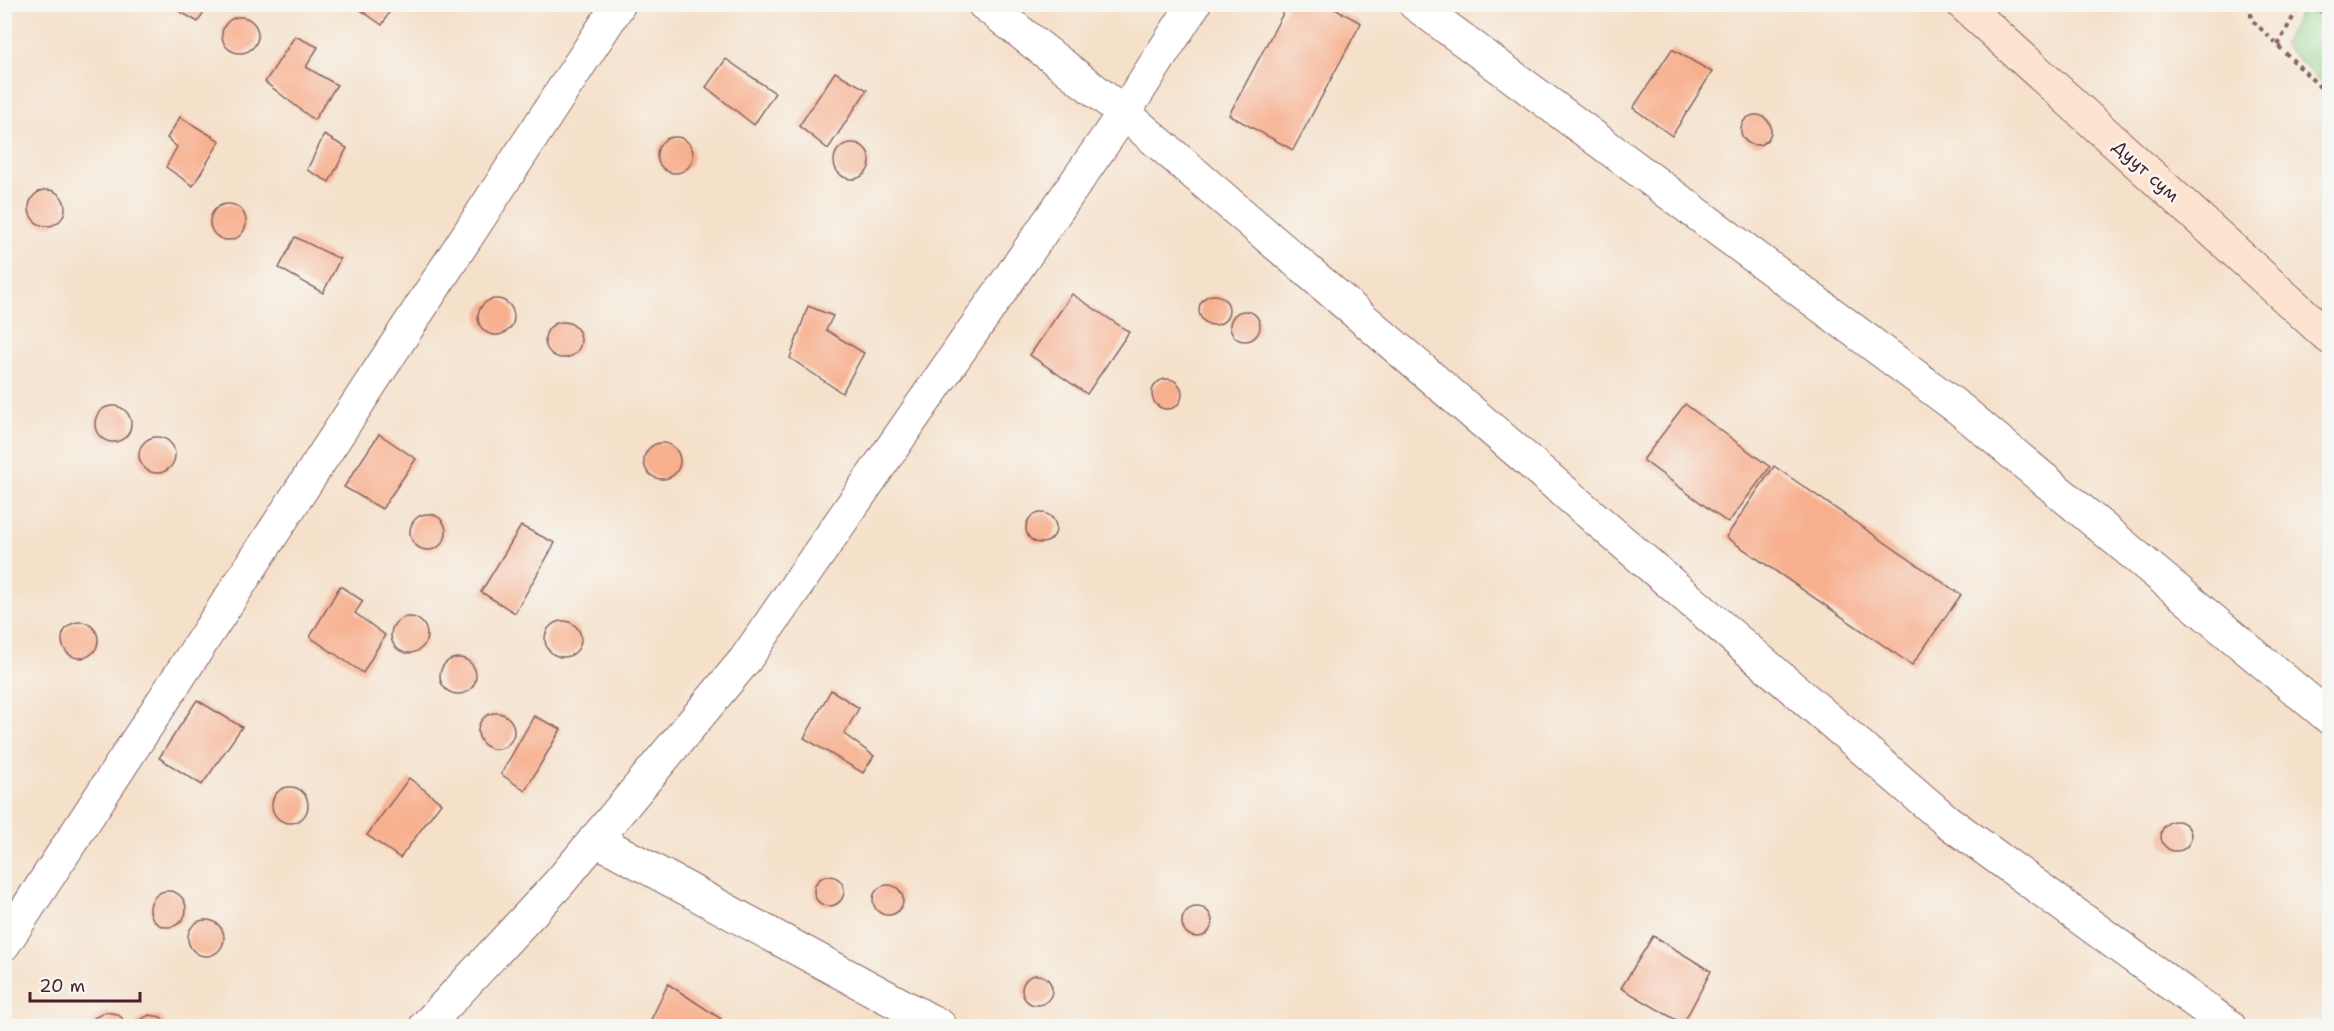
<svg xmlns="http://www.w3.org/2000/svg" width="2334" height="1031" font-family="'Shantell Sans',sans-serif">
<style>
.green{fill:#94d389;stroke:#6f795a;stroke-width:1.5}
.building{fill:#f7af8d}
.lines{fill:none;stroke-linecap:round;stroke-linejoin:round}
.minor-casing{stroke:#866362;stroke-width:35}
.secondary-casing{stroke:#866362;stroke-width:35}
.path{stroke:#866362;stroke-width:4;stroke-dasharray:4.5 4.5;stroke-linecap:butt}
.minor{stroke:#fff;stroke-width:33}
.secondary{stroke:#fde4d0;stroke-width:33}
.labels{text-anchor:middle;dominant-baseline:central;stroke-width:5;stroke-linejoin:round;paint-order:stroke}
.street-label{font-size:18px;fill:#4a1f2b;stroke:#f6f6f2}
</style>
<rect width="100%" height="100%" fill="#f6f6f2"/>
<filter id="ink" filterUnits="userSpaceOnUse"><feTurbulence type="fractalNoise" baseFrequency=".0167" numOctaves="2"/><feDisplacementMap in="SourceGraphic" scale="12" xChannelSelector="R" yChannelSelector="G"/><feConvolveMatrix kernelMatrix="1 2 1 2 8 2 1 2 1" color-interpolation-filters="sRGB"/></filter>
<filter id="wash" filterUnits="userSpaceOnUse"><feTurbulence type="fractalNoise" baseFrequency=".008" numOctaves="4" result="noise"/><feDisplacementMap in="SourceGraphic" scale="24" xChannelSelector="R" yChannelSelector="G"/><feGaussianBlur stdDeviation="1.35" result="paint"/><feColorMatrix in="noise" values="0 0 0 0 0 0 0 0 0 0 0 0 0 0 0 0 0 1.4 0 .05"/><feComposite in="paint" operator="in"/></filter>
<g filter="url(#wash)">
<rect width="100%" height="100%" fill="#f5e0c9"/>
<polygon class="green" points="2303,7 2329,21 2329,89 2283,44"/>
<g id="blocks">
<g class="building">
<polygon points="171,4 205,4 207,6 198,22 170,6"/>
<polygon points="352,4 394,4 382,25"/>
<polygon points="1288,4 1326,4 1361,23 1293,150 1229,115"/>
<polygon points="2306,4 2330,4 2330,17"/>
<circle cx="240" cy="35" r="18"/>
<polygon points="295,36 318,47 306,67 337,85 314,120 265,82"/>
<polygon points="1672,49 1712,72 1672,136 1633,108"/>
<polygon points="726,59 775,93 754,125 706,87"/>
<polygon points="835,72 867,90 828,149 799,126"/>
<circle cx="1756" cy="130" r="15"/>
<polygon points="180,117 220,141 193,186 166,167 177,147 167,138"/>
<polygon points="324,135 347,148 329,182 307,170"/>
<circle cx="675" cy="155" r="18"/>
<circle cx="852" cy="161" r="18"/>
<circle cx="47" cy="208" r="18"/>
<circle cx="228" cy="222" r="18"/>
<polygon points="295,237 340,259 323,293 279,268"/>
<polygon points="1072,294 1129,332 1087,394 1030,355"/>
<circle cx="1214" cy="310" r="15"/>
<circle cx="496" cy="317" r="18"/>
<polygon points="808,306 833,316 826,330 864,353 842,393 790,358"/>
<circle cx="1245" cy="326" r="15"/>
<circle cx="563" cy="340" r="18"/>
<circle cx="1167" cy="394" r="15"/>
<polygon points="1685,404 1770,467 1728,523 1643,460"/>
<circle cx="113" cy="424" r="18"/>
<polygon points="379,434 416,459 382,509 344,487"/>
<circle cx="157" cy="455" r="18"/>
<circle cx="662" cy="461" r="18"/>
<polygon points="1774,466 1961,595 1912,665 1726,537"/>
<circle cx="1041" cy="528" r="15"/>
<circle cx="428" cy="532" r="18"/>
<polygon points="521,526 555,543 515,613 481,592"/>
<polygon points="340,586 363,601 355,613 385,635 363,673 310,637"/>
<circle cx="409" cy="635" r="18"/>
<circle cx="563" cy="639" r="18"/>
<circle cx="80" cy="640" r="18"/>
<circle cx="458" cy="676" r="18"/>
<polygon points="831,690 859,708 844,734 874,756 863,773 804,738"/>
<polygon points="197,700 242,727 202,785 159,758"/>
<circle cx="496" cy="731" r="18"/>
<polygon points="534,716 561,729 525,791 501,774"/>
<polygon points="409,778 441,803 400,858 367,835"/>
<circle cx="290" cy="805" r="18"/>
<circle cx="2176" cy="836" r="15"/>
<circle cx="829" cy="891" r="15"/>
<circle cx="888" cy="900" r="15"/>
<circle cx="168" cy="909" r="18"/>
<circle cx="1197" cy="922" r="15"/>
<circle cx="206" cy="938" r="18"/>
<polygon points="1653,936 1711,971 1683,1024 1621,988"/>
<circle cx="1037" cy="990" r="15"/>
<polygon points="668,984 721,1019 716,1026 648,1026"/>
<polygon points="105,1012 117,1014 122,1018 125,1026 91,1026 94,1018"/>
<polygon points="149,1015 161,1017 168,1026 135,1026 138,1021"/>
</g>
</g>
</g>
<g filter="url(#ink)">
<use href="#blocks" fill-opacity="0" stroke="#866362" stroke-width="1.5"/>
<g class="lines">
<defs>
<g id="minor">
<polyline points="984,4 1124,113 1194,4"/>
<polyline points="1415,4 1961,410 2330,718"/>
<polyline points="595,839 940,1026"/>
<polyline points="4,944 619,4"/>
<polyline points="426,1026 559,883 745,660 1124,113 1947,821 2229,1026"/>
</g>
<polyline id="secondary" points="1963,4 2330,338"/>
</defs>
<use href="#minor" class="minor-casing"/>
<use href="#secondary" class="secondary-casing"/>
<g class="path">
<polyline points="2251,4 2251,19 2330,97"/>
<polyline points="2278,45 2300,4"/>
</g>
<use href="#minor" class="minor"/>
<use href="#secondary" class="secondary"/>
</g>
</g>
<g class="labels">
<g class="street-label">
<text transform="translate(2146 171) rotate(42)">Дуут сум</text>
</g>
</g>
<rect width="2334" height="1031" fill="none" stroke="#f6f6f2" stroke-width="24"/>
<path d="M30 992v9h110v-9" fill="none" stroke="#4a1f2b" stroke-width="3"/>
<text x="39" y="992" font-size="18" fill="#4a1f2b" stroke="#f6f6f2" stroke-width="4.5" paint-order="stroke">20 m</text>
</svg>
